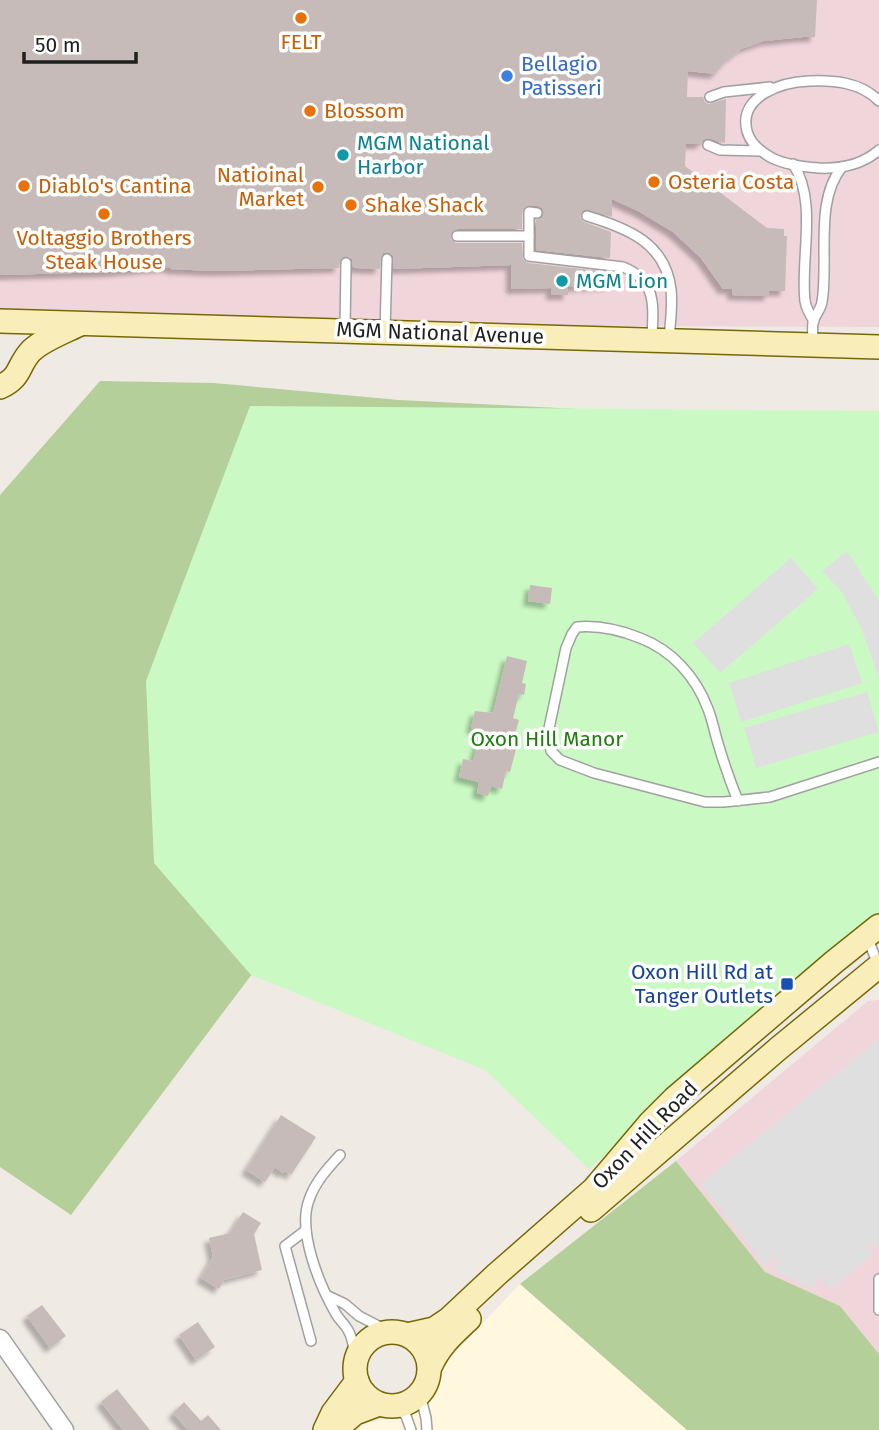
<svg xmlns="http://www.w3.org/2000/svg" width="879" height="1430" font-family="'Fira Sans',sans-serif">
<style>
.commercial{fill:#f0d5da}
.education{fill:#fff8df}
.forest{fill:#b5cf9a}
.park{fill:#cbf9c3}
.parking{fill:#dfdfdf}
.building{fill:#c7bbb9;filter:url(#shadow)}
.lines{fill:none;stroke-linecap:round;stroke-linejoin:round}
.lane-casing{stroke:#a0a0a0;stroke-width:12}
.street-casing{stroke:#a0a0a0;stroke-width:21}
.secondary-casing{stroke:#766905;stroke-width:26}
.lane{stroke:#fff;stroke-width:9}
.street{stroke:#fff;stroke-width:18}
.secondary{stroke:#f9eeba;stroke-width:23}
.food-dot{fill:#e8710a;stroke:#fff;stroke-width:2.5}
.shop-dot{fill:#3f7fe0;stroke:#fff;stroke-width:2.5}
.culture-dot{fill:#0f9aa8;stroke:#fff;stroke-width:2.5}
.transit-dot{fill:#1a4fb4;stroke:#fff;stroke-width:2.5}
.labels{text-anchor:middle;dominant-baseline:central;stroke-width:7;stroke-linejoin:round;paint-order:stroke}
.food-label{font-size:21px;fill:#c56008;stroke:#fff;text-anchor:start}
.shop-label{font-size:21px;fill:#366cbe;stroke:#fff;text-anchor:start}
.culture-label{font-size:21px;fill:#0d838f;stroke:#fff;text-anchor:start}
.street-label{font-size:21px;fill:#1f1f1f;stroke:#fff}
.park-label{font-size:21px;fill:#1c7e0c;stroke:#fff}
.transit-label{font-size:21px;fill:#164399;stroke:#fff;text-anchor:end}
</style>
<defs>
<filter id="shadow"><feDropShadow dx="-5" dy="5" stdDeviation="2" flood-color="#0004"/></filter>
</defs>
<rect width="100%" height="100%" fill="#f0eae5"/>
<g class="commercial">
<polygon points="0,0 879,0 879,327 0,324"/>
<polygon points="879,1000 879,1354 840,1306 765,1272 676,1161 868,1001"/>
</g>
<polygon class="education" points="520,1284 687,1430 357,1430 364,1424 386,1419 429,1396 449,1359"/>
<g class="forest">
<polygon points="100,381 214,383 399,400 639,412 273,946 71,1215 0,1167 0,495"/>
<polygon points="676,1161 765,1272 840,1306 879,1354 879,1430 687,1430 520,1284"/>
</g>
<polygon class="park" points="250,406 879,411 879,916 589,1169 485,1070 251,975 154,863 146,681"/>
<g class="parking">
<polygon points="847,551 879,601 879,679 862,630 841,591 822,571"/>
<polygon points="791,558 818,589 720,673 693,643"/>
<polygon points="849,644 862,683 741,722 729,683"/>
<polygon points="867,692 879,732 756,768 744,728"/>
<polygon points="879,1039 879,1248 869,1242 867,1246 873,1254 831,1289 821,1278 818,1278 813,1289 773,1270 778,1260 775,1257 766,1266 700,1184"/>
</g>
<g class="building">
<polygon points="0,0 817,0 815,37 803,37 764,41 741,49 727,60 715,74 688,71 687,97 703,97 705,102 709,104 726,99 725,143 708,138 703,140 701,144 686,144 685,166 767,228 784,229 784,236 787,236 785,291 769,291 769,296 732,295 732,289 723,289 701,258 673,232 640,212 612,199 612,217 586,209 582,211 580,217 584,222 611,232 610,258 536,250 536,220 542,218 544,213 542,208 538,206 529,205 524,208 522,212 522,229 457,229 451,233 451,239 456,243 522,243 523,259 528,263 609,272 609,285 568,287 568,295 551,295 551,288 511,289 511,265 394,269 393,256 388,252 383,253 381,256 380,269 356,268 353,267 352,259 345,256 340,260 339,268 214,271 170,269 170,267 109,272 0,275"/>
<polygon points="530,585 552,588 550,604 528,601"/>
<polygon points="507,656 527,661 522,683 526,684 524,695 519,694 513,718 519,720 514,737 519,738 510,772 506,771 502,789 491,786 488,796 477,793 479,782 459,777 463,759 473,761 481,731 471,728 475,711 493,713"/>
<polygon points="281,1115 316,1137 291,1175 285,1171 283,1173 275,1167 265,1182 246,1170"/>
<polygon points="243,1212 261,1223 254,1234 262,1270 224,1280 219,1289 201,1278 213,1257 209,1238 230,1233"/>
<polygon points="42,1305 66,1336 50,1348 27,1316"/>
<polygon points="198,1322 215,1347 196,1360 179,1335"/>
<polygon points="117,1389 150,1430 123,1430 101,1402"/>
<polygon points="184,1402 201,1421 208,1415 221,1430 188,1430 173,1413"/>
</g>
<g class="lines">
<defs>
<g id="lane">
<polyline points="710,97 724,92 770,87"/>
<path d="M879 101C861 82 833 80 809 81 782 82 738 96 747 131 750 143 761 152 772 158 786 165 804 167 819 168 842 169 862 165 879 150"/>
<polyline points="708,145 720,150 761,151"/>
<path d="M793 164C818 201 800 259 805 301 806 308 810 315 814 321"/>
<path d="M537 213 529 212V256L623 267C658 281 653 307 652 339"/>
<path d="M587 216C627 228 666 243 671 290 673 307 670 323 669 340"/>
<polyline points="457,236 529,236"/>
<polyline points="345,330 346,263"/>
<polyline points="385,331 387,259"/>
<path d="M813 344C813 337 812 329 813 322 815 315 821 309 822 302 829 261 814 201 842 167"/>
<path d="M738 801C730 781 723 761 717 740 714 730 712 719 708 709 696 677 672 650 640 638 620 630 599 625 577 627L572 634 566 648 548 733 551 751 560 760 594 773 705 802H724L770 797 879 762"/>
<polyline points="867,936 878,965"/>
<path d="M340 1155C328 1168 315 1182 309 1200 297 1232 320 1286 336 1314 339 1319 343 1323 346 1327 354 1338 354 1352 355 1364"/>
<polyline points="306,1230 285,1246 311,1341"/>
<polyline points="879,1279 879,1310"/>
<polyline points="328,1296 345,1304 359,1316 390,1332"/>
<polyline points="420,1394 426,1418 427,1430"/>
<polyline points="397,1406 406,1416 411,1430"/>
</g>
<polyline id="street" points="0,1339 64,1430"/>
<g id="secondary">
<polyline points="0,321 879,347"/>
<path d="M0 387C22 377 17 366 31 351 42 340 66 331 80 324"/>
<polyline points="591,1210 779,1048 879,966"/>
<circle cx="392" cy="1369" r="37"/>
<polyline points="407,1335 434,1329 449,1319 496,1275 594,1189 650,1123 675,1098 834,962 879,926"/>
<path d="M430 1367C439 1346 452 1335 469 1319"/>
<polyline points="326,1429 341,1425 355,1413 379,1404"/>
<polyline points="325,1430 333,1413 357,1381"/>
</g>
</defs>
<use href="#lane" class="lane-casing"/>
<use href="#street" class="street-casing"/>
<use href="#secondary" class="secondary-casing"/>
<use href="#lane" class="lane"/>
<use href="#street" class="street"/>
<use href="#secondary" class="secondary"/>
</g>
<g class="food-dot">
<circle cx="301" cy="18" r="7"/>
<circle cx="310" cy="111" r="7"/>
<circle cx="654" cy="182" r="7"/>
<circle cx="24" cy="186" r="7"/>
<circle cx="318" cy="187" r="7"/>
<circle cx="351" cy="205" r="7"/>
<circle cx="104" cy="214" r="7"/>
</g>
<circle class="shop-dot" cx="507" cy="76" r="7"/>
<g class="culture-dot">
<circle cx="343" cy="155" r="7"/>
<circle cx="562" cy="281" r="7"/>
</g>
<rect class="transit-dot" x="780" y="977" width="14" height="14" rx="3.5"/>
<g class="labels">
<g class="food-label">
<text x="301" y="42" text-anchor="middle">FELT</text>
<text x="324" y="111">Blossom</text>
<text x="304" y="175" text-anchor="end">Natioinal<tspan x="304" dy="24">Market</tspan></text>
<text x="668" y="182">Osteria Costa</text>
<text x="38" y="186">Diablo's Cantina</text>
<text x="365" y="205">Shake Shack</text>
<text x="104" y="238" text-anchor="middle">Voltaggio Brothers<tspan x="104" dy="24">Steak House</tspan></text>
</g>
<g class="shop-label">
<text x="521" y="64">Bellagio<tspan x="521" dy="24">Patisseri</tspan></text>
</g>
<g class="culture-label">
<text x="357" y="143">MGM National<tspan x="357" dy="24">Harbor</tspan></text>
<text x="576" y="281">MGM Lion</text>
</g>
<g class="street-label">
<text transform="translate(440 333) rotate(2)">MGM National Avenue</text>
<text transform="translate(645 1135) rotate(-46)">Oxon Hill Road</text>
</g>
<g class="park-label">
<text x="547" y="739">Oxon Hill Manor</text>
</g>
<g class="transit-label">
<text x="773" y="972">Oxon Hill Rd at<tspan x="773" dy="24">Tanger Outlets</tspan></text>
</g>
</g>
<path d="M24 52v10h112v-10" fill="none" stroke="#1f1f1f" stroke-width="3.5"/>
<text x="35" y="52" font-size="21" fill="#1f1f1f" stroke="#ffffff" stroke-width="5" paint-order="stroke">50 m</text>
</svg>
